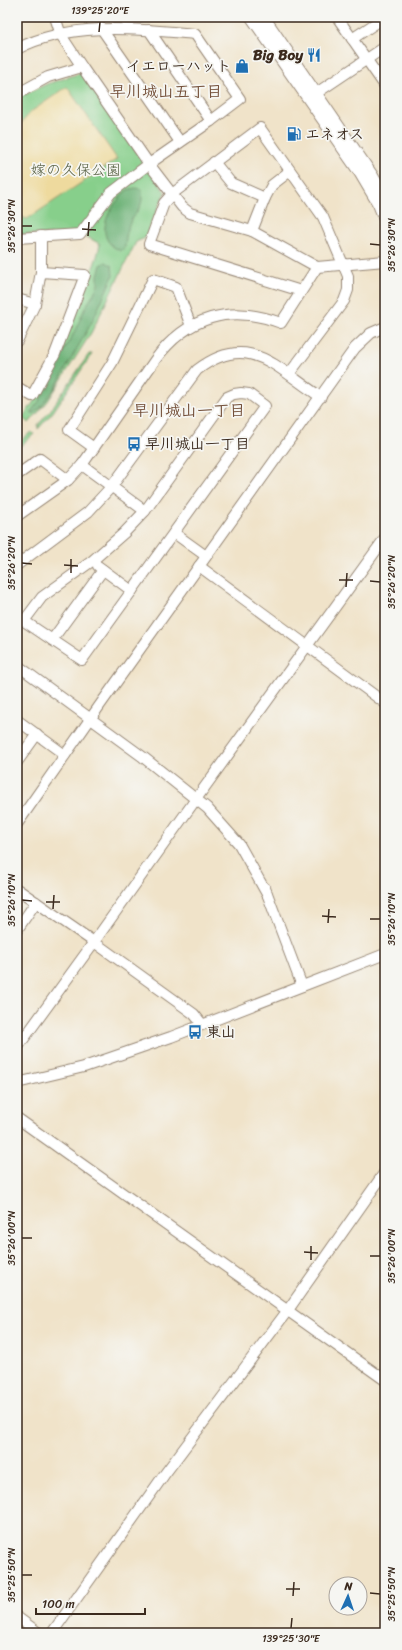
<svg xmlns="http://www.w3.org/2000/svg" width="402" height="1650" font-family="Sriracha,'Klee One',sans-serif">
<style>
.green{fill:#87cf8b;stroke:#617c54}
.forest{fill:#6db277;stroke:#546e4a}
.sand{fill:#eeda9e;stroke:#94825e}
.lines{fill:none;stroke-linecap:round;stroke-linejoin:round}
.minor-casing{stroke:#968674;stroke-width:12}
.major-casing{stroke:#968674;stroke-width:14}
.minor{stroke:#fff;stroke-width:10}
.major{stroke:#fff;stroke-width:12}
.ticks{fill:none;stroke:#3b2a1e;stroke-width:1.5}
.labels{text-anchor:middle;dominant-baseline:central;stroke-width:3.5;stroke-linejoin:round;paint-order:stroke}
.poi-label{font-size:15px;font-weight:bold;fill:#3b2a1e;stroke:#f6f6f2;text-anchor:start}
.park-label{font-size:15px;fill:#525c3f;stroke:#f6f6f2}
.neighbourhood-label{font-size:16px;font-weight:bold;fill:#734f39;stroke:#f6f6f2}
.neatline{fill:none;stroke:#3b2a1e;stroke-width:1.5}
.ticks-label{font-size:10px;text-anchor:middle;fill:#3b2a1e}
</style>
<rect width="100%" height="100%" fill="#f6f6f2"/>
<filter id="ink" filterUnits="userSpaceOnUse"><feTurbulence type="fractalNoise" baseFrequency=".025" numOctaves="2"/><feDisplacementMap in="SourceGraphic" scale="8" xChannelSelector="R" yChannelSelector="G"/><feConvolveMatrix kernelMatrix="1 2 1 2 8 2 1 2 1" color-interpolation-filters="sRGB"/></filter>
<filter id="wash" filterUnits="userSpaceOnUse"><feTurbulence type="fractalNoise" baseFrequency=".012" numOctaves="4" result="noise"/><feDisplacementMap in="SourceGraphic" scale="16" xChannelSelector="R" yChannelSelector="G"/><feGaussianBlur stdDeviation="0.9" result="paint"/><feColorMatrix in="noise" values="0 0 0 0 0 0 0 0 0 0 0 0 0 0 0 0 0 1.4 0 .05"/><feComposite in="paint" operator="in"/></filter>
<g filter="url(#wash)">
<rect width="100%" height="100%" fill="#f0e3c9"/>
<g class="green">
<path d="M81 73 165 192 145 238 136 242 91 333 48 401 29 423 22 418C50 383 64 339 80 298 87 281 97 262 100 244L84 235 17 234V98L47 84Z"/>
<polygon points="89,354 92,354 53,412 38,429 38,425 50,411"/>
<polygon points="31,432 34,434 17,449 17,444"/>
</g>
<g class="forest">
<path d="M135 188 141 189C146 209 133 212 128 228 126 234 126 241 125 247L121 251C96 241 104 216 118 200 120 197 123 193 126 191 128 189 132 189 135 188Z"/>
<polygon points="106,262 112,266 113,276 92,322 55,388 41,407 34,413 31,413 33,409 40,400 61,356 74,333 85,308 93,295 98,285 98,275 101,265"/>
</g>
<polygon class="sand" points="67,87 117,159 27,219 22,217 17,208 17,128 32,111"/>
</g>
<g filter="url(#ink)">
<g class="lines">
<defs>
<g id="minor">
<polyline points="55,17 61,35 82,67 149,164 182,207 190,213 252,231 317,267 385,261"/>
<polyline points="337,17 385,86"/>
<polyline points="101,28 180,142"/>
<polyline points="149,30 211,121"/>
<polyline points="352,39 385,17"/>
<path d="M17 49C71 21 137 29 195 34L240 99 211 121 149 164 111 193 80 234 17 238"/>
<polyline points="17,94 48,77 82,67"/>
<polyline points="315,94 385,47"/>
<polyline points="214,162 231,183 265,198"/>
<polyline points="252,231 265,198 272,185 290,171"/>
<polyline points="17,299 35,304 41,272 41,236"/>
<polyline points="17,341 35,304"/>
<polyline points="289,374 344,301 348,290 348,276 323,217 260,128 172,194 164,203 149,244 301,291"/>
<polyline points="17,387 32,396 55,354 85,275 41,272"/>
<polygon points="241,393 249,394 265,406 82,660 24,621 42,597 92,561 124,533 145,511 227,397 234,394"/>
<polyline points="94,448 69,430 112,363 153,279 176,287 191,326"/>
<polyline points="82,465 145,511"/>
<polyline points="17,475 40,459 68,480"/>
<path d="M17 516 68 480 82 465 155 360C187 316 231 304 281 323L317 267"/>
<polyline points="174,533 206,556"/>
<path d="M17 565 88 512 112 486 197 370C249 330 277 369 321 397"/>
<polyline points="98,566 132,591"/>
<polyline points="199,566 385,703"/>
<polyline points="52,640 103,570"/>
<polyline points="17,665 143,757 207,808 239,844 267,894"/>
<polyline points="17,720 65,755"/>
<polyline points="17,762 37,734"/>
<polyline points="199,795 385,538"/>
<polyline points="196,799 94,942 194,1014 202,1024"/>
<polyline points="17,824 100,705 355,348 371,333 385,327"/>
<polyline points="265,888 302,986"/>
<polyline points="17,889 94,942 17,1048"/>
<polyline points="17,930 36,902"/>
<polyline points="17,1083 84,1067 171,1037 385,954"/>
<polyline points="17,1118 385,1380"/>
<polyline points="17,1617 39,1633"/>
<polyline points="52,1633 164,1475 288,1310 385,1172"/>
</g>
<g id="major">
<polyline points="252,17 360,172 379,204 385,219"/>
<polyline points="263,17 372,176 385,199"/>
</g>
</defs>
<use href="#minor" class="minor-casing"/>
<use href="#major" class="major-casing"/>
<use href="#minor" class="minor"/>
<use href="#major" class="major"/>
</g>
</g>
<path class="ticks" d="M99 32 100 22M22 226H32M82 229 96 230M88 236 89 222M370 244 380 245M22 563 32 564M64 565 78 566M71 573V559M339 580H353M370 581 380 582M346 587 347 573M22 900 32 901M46 902H60M53 909 54 895M322 916 336 917M370 919H380M328 923 329 909M22 1238H32M304 1252 318 1253M370 1256H380M311 1260V1246M22 1575H32M286 1589H300M370 1593 380 1594M293 1596 294 1582M291 1628 292 1618"/>
<defs>
<symbol id="restaurant-bare" viewBox="-9 -9 18 18"><path d="M-5-6h1v4h1v-4h1v4h1v-4h1v5L-1.5 .5V6h-2V.5L-5-1ZM5-6V6H3V1.5H1.5Q1.5-4 5-6Z" fill="#1f6fb2" stroke="#f6f6f2" stroke-width="2.5" paint-order="stroke"/></symbol>
<symbol id="shop-bare" viewBox="-9 -9 18 18"><path d="M-5-2.5h2.3a2.7 3.5 0 0 1 5.4 0H5L5.5 6h-11ZM-1.5-2.5h3a1.5 2.3 0 0 0-3 0Z" fill="#1f6fb2" stroke="#f6f6f2" stroke-width="2.5" paint-order="stroke"/></symbol>
<symbol id="fuel-bare" viewBox="-9 -9 18 18"><path d="M-5.5-6h7V0h2V4h1.3V-2.5L3-4.5l.8-.8L6-3V5H2.5V1h-1V6h-7ZM-4.2-4.7v3.2H.2V-4.7Z" fill="#1f6fb2" stroke="#f6f6f2" stroke-width="2.5" paint-order="stroke"/></symbol>
<symbol id="bus-bare" viewBox="-9 -9 18 18"><path d="M-5-6H5V4H4V6H2V4H-2V6H-4V4H-5ZM-3.5-4V0h7V-4ZM-3.5 1.2v1.5H-2V1.2ZM2 1.2v1.5H3.5V1.2Z" fill="#1f6fb2" stroke="#f6f6f2" stroke-width="2.5" paint-order="stroke"/></symbol>
</defs>
<g fill-rule="evenodd">
<use href="#restaurant-bare" x="304" y="45" width="20" height="20"/>
<use href="#shop-bare" x="232" y="56" width="20" height="20"/>
<use href="#fuel-bare" x="284" y="124" width="20" height="20"/>
<use href="#bus-bare" x="124" y="434" width="20" height="20"/>
<use href="#bus-bare" x="185" y="1022" width="20" height="20"/>
</g>
<g class="labels">
<g class="poi-label">
<text x="303" y="55" text-anchor="end">Big Boy</text>
<text x="231" y="66" text-anchor="end">イエローハット</text>
<text x="305" y="134">エネオス</text>
<text x="145" y="444">早川城山一丁目</text>
<text x="206" y="1032">東山</text>
</g>
<g class="park-label">
<text x="76" y="170">嫁の久保公園</text>
</g>
<g class="neighbourhood-label">
<text x="166" y="91">早川城山五丁目</text>
<text x="189" y="410">早川城山一丁目</text>
</g>
</g>
<rect width="402" height="1650" fill="none" stroke="#f6f6f2" stroke-width="44"/>
<g transform="translate(348 1596) rotate(3)"><circle r="19" fill="#f6f6f2" stroke="#aba49d"/>
<path d="M0-3L7 15L0 10L-7 15Z" fill="#1f6fb2"/>
<text y="-6" font-size="11" font-weight="bold" text-anchor="middle" fill="#3b2a1e">N</text>
</g>
<path d="M36 1608v6h109v-6" fill="none" stroke="#3b2a1e" stroke-width="2"/>
<text x="42" y="1608" font-size="12" fill="#3b2a1e" stroke="#f6f6f2" stroke-width="3" paint-order="stroke">100 m</text>
<rect x="22" y="22" width="358" height="1606" class="neatline"/>
<g class="ticks-label">
<text x="100" y="14">139°25'20"E</text>
<text transform="translate(11 226) rotate(-90)" y="4">35°26'30"N</text>
<text transform="translate(391 245) rotate(-90)" y="4">35°26'30"N</text>
<text transform="translate(11 563) rotate(-90)" y="4">35°26'20"N</text>
<text transform="translate(391 582) rotate(-90)" y="4">35°26'20"N</text>
<text transform="translate(11 900) rotate(-90)" y="4">35°26'10"N</text>
<text transform="translate(391 919) rotate(-90)" y="4">35°26'10"N</text>
<text transform="translate(11 1238) rotate(-90)" y="4">35°26'00"N</text>
<text transform="translate(391 1256) rotate(-90)" y="4">35°26'00"N</text>
<text transform="translate(11 1575) rotate(-90)" y="4">35°25'50"N</text>
<text transform="translate(391 1594) rotate(-90)" y="4">35°25'50"N</text>
<text x="291" y="1642">139°25'30"E</text>
</g>
</svg>
